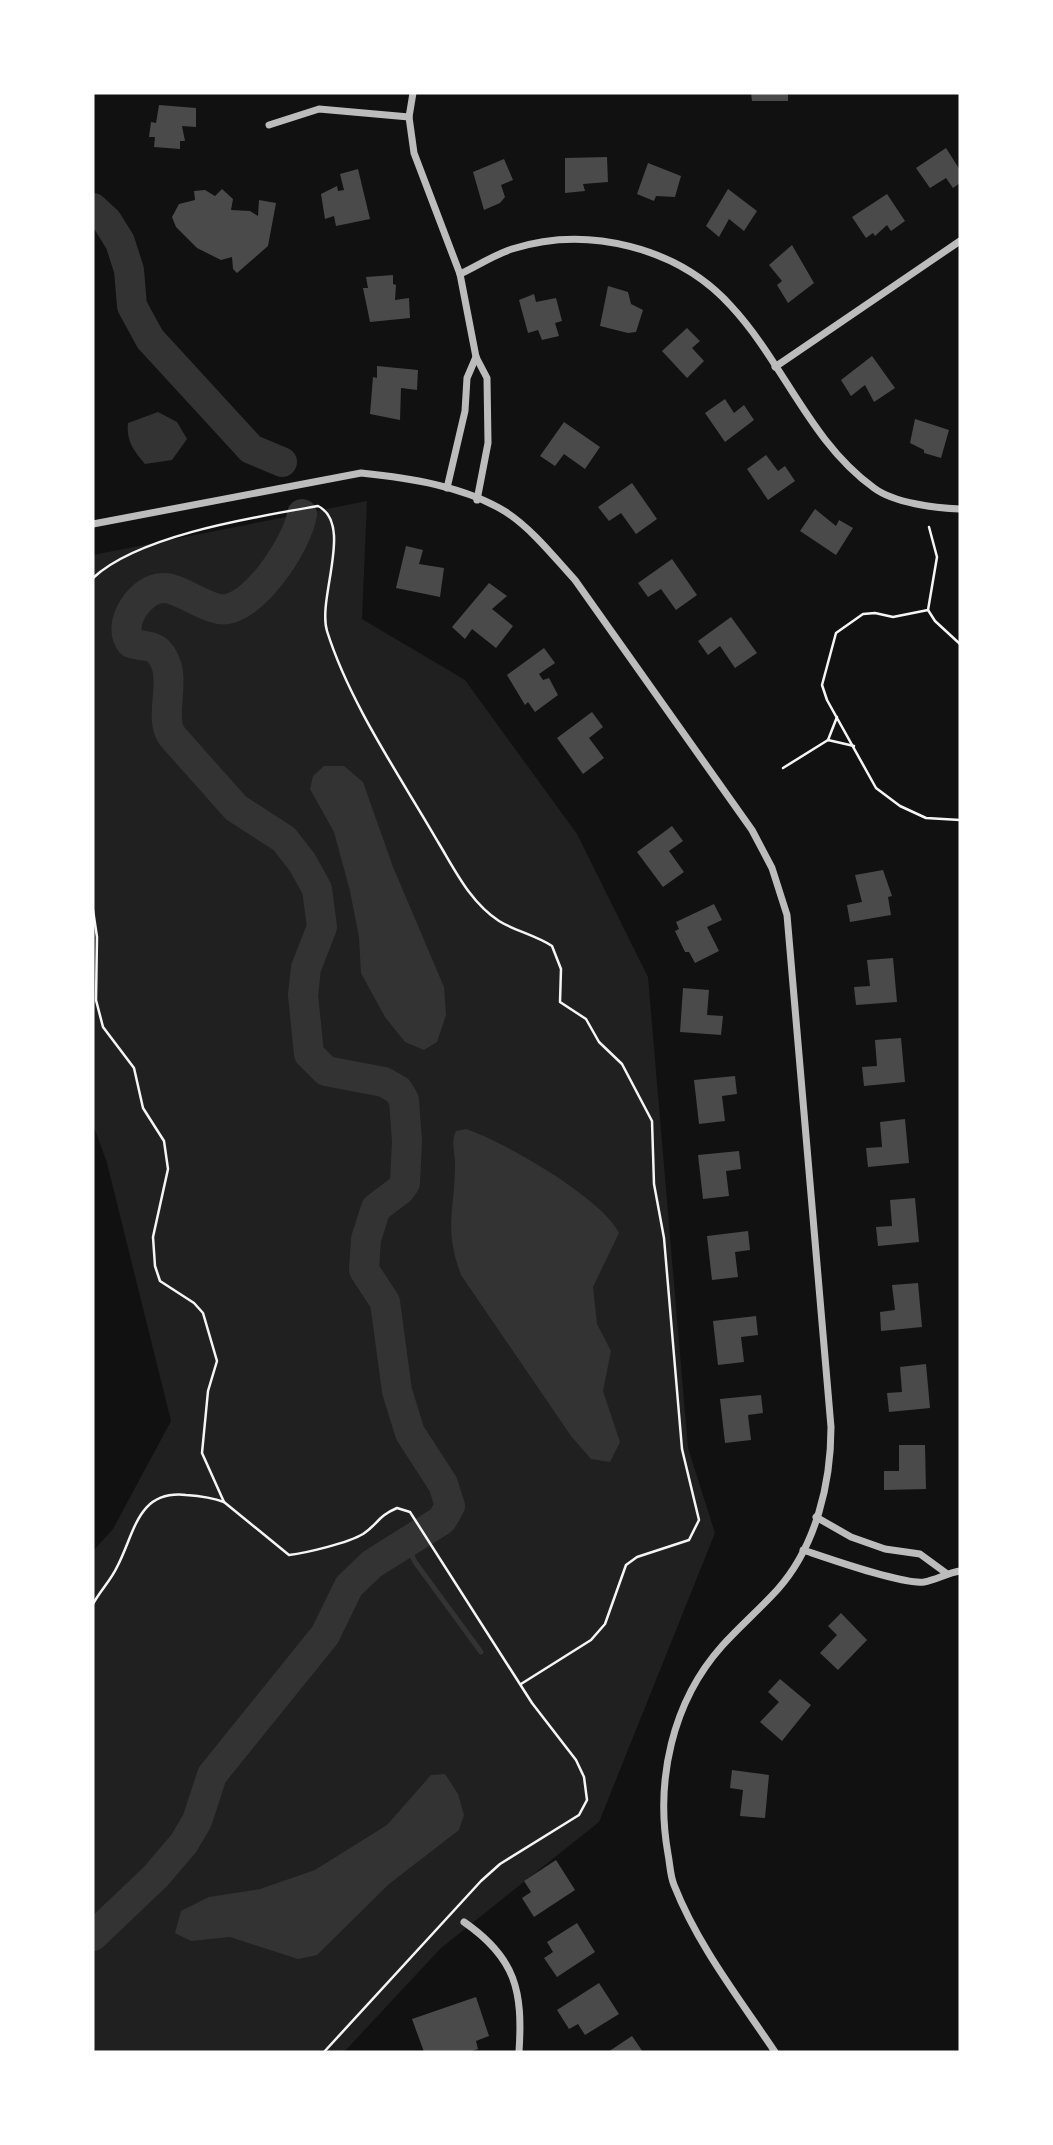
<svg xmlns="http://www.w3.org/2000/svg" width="1053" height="2145" font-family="Poppins,sans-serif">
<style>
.green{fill:#202020}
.water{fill:#333}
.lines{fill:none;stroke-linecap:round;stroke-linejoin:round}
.stream{stroke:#333;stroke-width:5}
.river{stroke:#333;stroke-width:30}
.building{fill:#4a4a4a}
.path{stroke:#f5f5f5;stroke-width:2.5}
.minor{stroke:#bcbcbc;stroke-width:7}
</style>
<rect width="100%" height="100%" fill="#111"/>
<polygon class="green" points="367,501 362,619 465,680 577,834 648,977 688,1448 715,1533 599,1822 441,1948 344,2052 93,2052 93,1551 113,1529 171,1421 107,1163 93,1124 93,555"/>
<g class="water">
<path d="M158 412 177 422 187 439 172 460 145 464C134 451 126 441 128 423Z"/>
<polygon points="324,766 344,766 363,782 393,867 444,987 446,1015 437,1042 424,1050 405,1042 385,1017 361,973 359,937 350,891 334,832 310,789 313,776"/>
<path d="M466 1129C503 1141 602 1198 619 1233L593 1287 597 1324 611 1351 603 1391 620 1442 610 1462 591 1459 571 1436 461 1275C444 1228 454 1214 455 1168 456 1154 450 1144 456 1131Z"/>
<polygon points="445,1774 458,1794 464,1815 459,1830 389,1884 317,1955 298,1959 230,1937 191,1941 175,1933 181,1911 209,1897 260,1889 315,1870 387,1825 431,1775"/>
</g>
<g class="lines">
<polyline class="stream" points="406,1543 415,1562 481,1652"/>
<g class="river">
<polyline points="93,208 107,221 120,242 129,270 132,306 150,339 251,449 282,462"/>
<path d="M93 1936 156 1876 184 1843 197 1821 212 1775 325 1635 349 1586 372 1564 442 1520 450 1506 443 1484 410 1433 397 1391 385 1302 364 1270 366 1239 376 1208 400 1190 405 1183 407 1141 404 1100 398 1090 384 1082 326 1071 309 1054 303 995 306 968 322 927 317 889 302 862 284 839 236 808 172 736C157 716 181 674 158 651 152 645 139 646 131 643 116 624 141 587 164 588 179 588 201 606 219 609 251 615 298 543 302 514"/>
</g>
</g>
<g class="building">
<polygon points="751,93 788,93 788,101 752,101"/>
<polygon points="159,105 196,108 196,127 182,126 185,141 180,141 180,149 154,147 155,137 149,137 151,122 156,123"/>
<polygon points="946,148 960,170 960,183 953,188 946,178 930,188 916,168"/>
<polygon points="607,157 608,182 583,184 585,191 565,193 565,158"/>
<polygon points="504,159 513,180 501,185 505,197 500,203 484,210 473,172"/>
<polygon points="648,163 681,176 675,197 656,196 654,201 637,194"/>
<polygon points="358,169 370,219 336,226 334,216 325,219 321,194 337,186 338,191 344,190 340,174"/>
<polygon points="222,189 233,199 231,210 250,211 258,216 259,200 276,203 268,246 237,273 233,269 232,257 221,260 197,248 176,227 172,217 179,204 195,200 194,191 205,190 215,196"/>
<polygon points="728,189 757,211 744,231 729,219 719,237 706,226"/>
<polygon points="887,194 905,221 891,231 887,225 875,236 873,233 866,238 852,217"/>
<polygon points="792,245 814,283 788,303 777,285 782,281 769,265"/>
<polygon points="393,275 393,284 396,285 395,300 409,298 410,318 370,322 363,288 368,288 366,277"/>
<polygon points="608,286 628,292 631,304 643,310 636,332 628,333 600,326"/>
<polygon points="534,294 536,302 556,298 562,321 555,323 559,336 542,340 538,330 528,333 519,300"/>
<polygon points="687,328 700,341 692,348 704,361 687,378 662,351"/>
<polygon points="872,356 895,388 874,402 865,385 851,396 841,380"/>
<polygon points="377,366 418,370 417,390 401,388 400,420 370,414 373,377 377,378"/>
<polygon points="725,399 734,413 744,405 754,420 725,442 705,413"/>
<polygon points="915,419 949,430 941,458 924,453 924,450 910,443"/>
<polygon points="564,422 600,447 585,469 564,454 555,466 540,456"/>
<polygon points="766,455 778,471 785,466 795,481 768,500 747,469"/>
<polygon points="632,483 657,519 636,534 621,513 609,521 598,507"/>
<polygon points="815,509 836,526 839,520 853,528 836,555 800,531"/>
<polygon points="406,546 423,550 419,564 444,568 440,597 396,588"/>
<polygon points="672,559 697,595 676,610 661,589 648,597 638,583"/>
<polygon points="489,583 507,596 492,609 513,626 496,648 472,629 465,639 452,627"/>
<polygon points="731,617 757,653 735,668 720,646 708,655 698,641"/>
<polygon points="544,648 555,663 539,674 543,680 549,678 558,695 535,712 528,702 525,705 507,675"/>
<polygon points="592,712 603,727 589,738 604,758 583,774 557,738"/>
<polygon points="672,826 683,841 669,851 684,872 663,887 637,852"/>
<polygon points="883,870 892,896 888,897 891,915 850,922 847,905 862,902 855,875"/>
<polygon points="714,904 722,920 707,927 719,951 695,963 689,952 685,952 675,931 679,929 676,922"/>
<polygon points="893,958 897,1002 856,1005 854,987 870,986 867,960"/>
<polygon points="683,988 709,990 707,1015 723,1016 721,1035 680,1032"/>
<polygon points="901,1038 905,1082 864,1086 862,1067 877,1066 875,1040"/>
<polygon points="735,1076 737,1094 722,1096 725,1121 699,1124 694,1080"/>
<polygon points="905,1119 909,1163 868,1167 866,1148 882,1147 880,1122"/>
<polygon points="739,1151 741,1169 726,1171 729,1196 703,1199 698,1155"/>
<polygon points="915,1198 919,1242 878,1246 876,1227 892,1226 890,1200"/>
<polygon points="748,1231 750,1250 735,1252 738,1277 712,1280 707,1236"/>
<polygon points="918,1283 922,1327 881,1331 880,1312 895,1310 892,1285"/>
<polygon points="756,1316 758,1335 741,1337 744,1362 718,1365 713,1321"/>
<polygon points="926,1364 930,1408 889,1412 887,1393 902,1392 900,1367"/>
<polygon points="761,1395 763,1413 748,1415 751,1440 725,1443 720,1399"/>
<polygon points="899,1445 925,1445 926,1489 884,1490 884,1471 899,1471"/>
<polygon points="841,1613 867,1640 838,1670 820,1653 837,1635 828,1626"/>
<polygon points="780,1679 811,1705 782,1741 760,1722 779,1702 768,1692"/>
<polygon points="732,1770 769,1775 765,1818 740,1816 743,1790 730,1788"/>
<polygon points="556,1860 575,1890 534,1917 522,1898 531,1892 524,1881"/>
<polygon points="577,1923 595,1952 557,1977 544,1958 553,1952 547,1942"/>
<polygon points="599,1983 619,2014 585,2035 578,2024 569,2029 557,2010"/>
<polygon points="476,1997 489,2036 476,2041 478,2049 469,2052 424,2052 412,2019"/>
<polygon points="632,2036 643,2052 608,2052"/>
</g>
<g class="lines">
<g class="path">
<polyline points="929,527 937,557 928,610 935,621 960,644"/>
<path d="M93 578C139 535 255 517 318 506 354 524 317 598 327 631 350 704 400 776 438 842 455 870 470 902 499 921 515 931 535 935 552 946L561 969 560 1002 586 1019 599 1042 622 1064 652 1121 654 1184 664 1238 682 1449 699 1520 689 1540 637 1557 626 1565 605 1624 591 1640 521 1684"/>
<polyline points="928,610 893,617 875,613 863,614 836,633 822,685 827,700 876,788 900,806 926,818 960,820"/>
<polyline points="828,740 837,717"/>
<polyline points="783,768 828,740 854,746"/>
<path d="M93 910 97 937 96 1000 103 1027 134 1068 143 1108 164 1141 168 1169 153 1237 155 1266 160 1281 194 1303 203 1313 217 1361 208 1391 202 1453 224 1502 289 1555C306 1553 348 1543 363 1534 377 1525 378 1516 397 1508L410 1512 532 1703 576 1760 584 1777 587 1800 579 1815 500 1864 481 1881 324 2052"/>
<path d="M93 1604C100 1591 111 1580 117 1567 135 1533 137 1490 186 1495 200 1496 211 1497 224 1502"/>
</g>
<g class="minor">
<polyline points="413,93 409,117 414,153 460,274 476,357 487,378 488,443 477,500"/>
<polyline points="269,125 319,109 409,117"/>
<path d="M460 274C477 266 494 255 512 249 587 225 678 247 731 306 784 363 809 441 874 488 894 503 935 508 960 509"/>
<polyline points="775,367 960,241"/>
<polyline points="447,488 465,411 467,378 476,357"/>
<path d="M93 524 361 473C409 478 464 486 506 512 532 529 554 557 575 580L752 830 772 868 787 915 831 1427C831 1483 816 1546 778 1589 760 1609 740 1626 722 1646 672 1702 655 1781 668 1854 670 1864 670 1875 674 1885 698 1946 739 1998 775 2052"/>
<polyline points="816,1517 851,1537 885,1549 920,1554 946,1573"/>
<path d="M803 1550C827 1558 903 1585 924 1582 936 1580 947 1573 960 1571"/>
<path d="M464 1922C516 1958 523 1991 519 2052"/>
</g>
</g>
<rect width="1053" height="2145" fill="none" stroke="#ffffff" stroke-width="189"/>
</svg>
